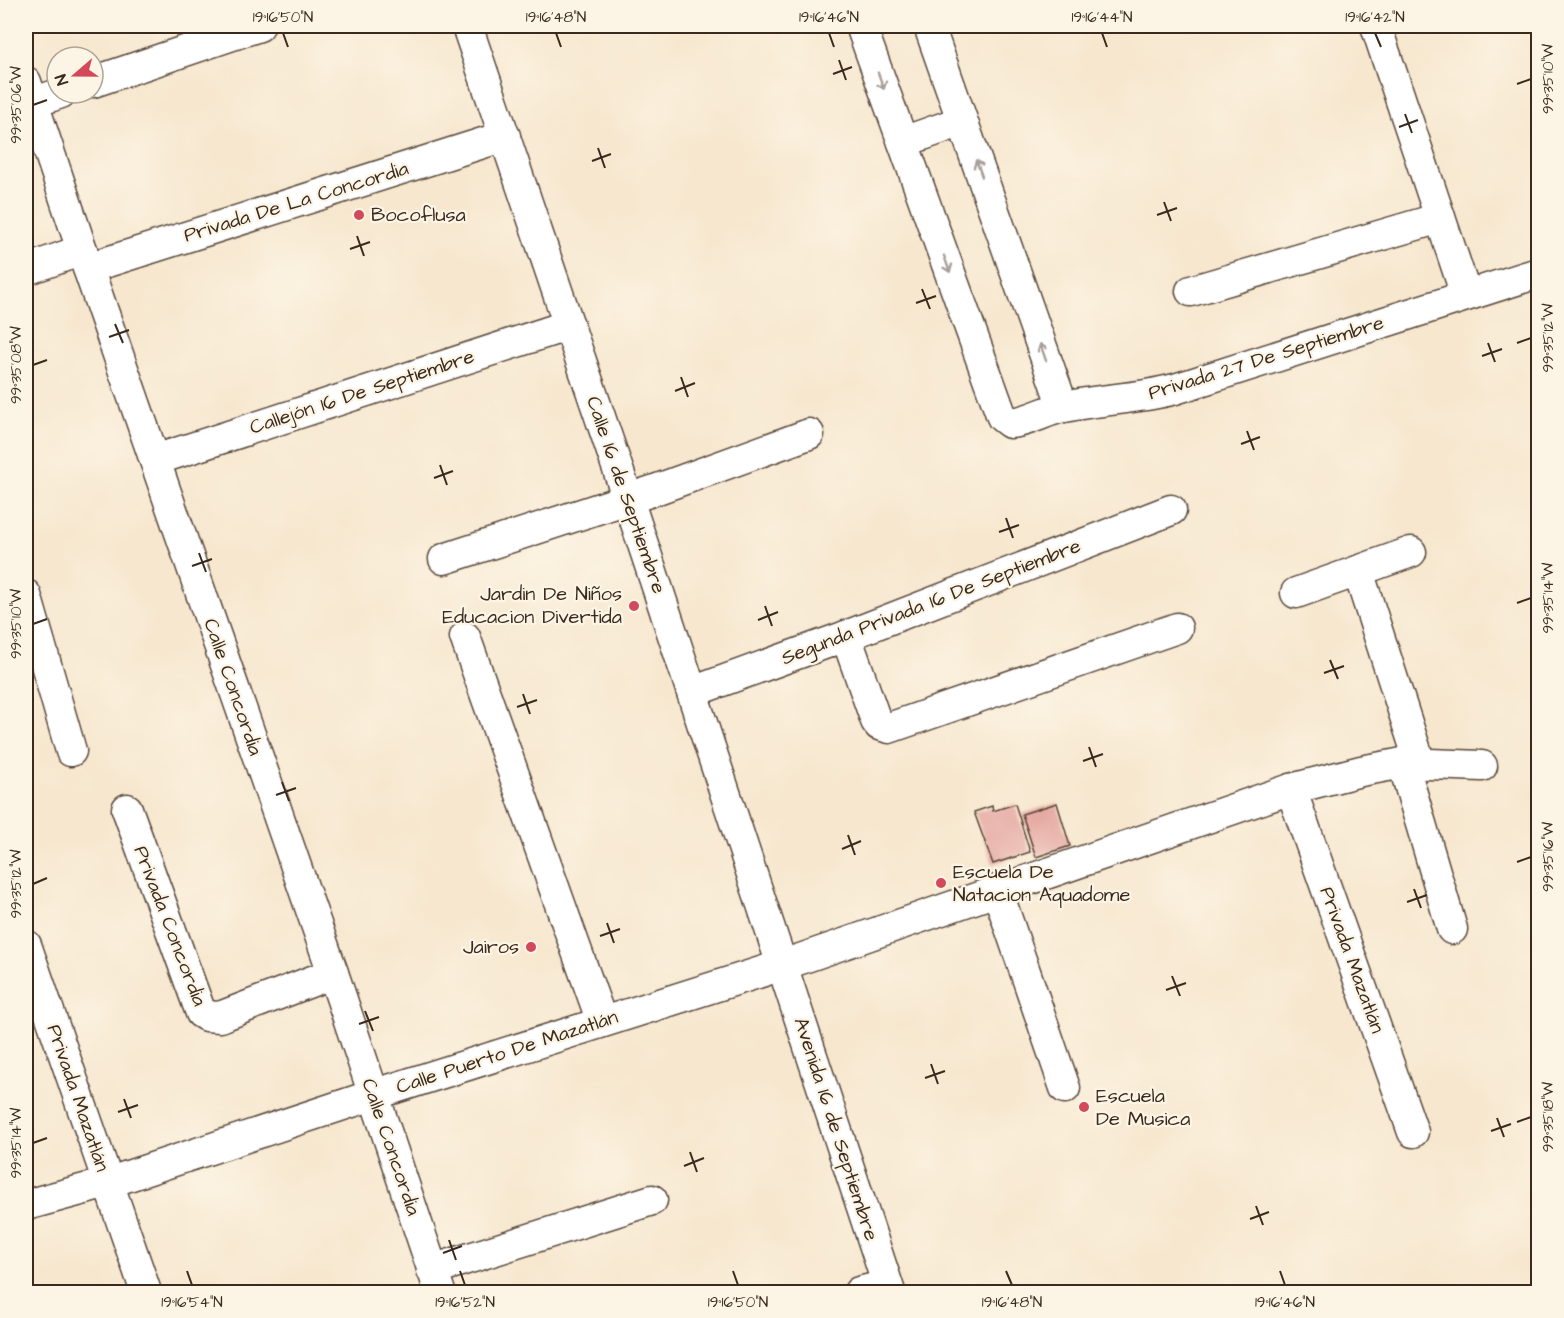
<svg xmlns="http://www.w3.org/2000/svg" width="1564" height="1318" font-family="'Architects Daughter',sans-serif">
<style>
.building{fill:#e6aaa4}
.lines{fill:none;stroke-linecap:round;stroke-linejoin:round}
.minor-casing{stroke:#574639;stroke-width:33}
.minor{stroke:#fff;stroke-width:30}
.oneway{stroke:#a79f9a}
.ticks{fill:none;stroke:#3b2a1e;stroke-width:2}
.poi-dot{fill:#d1495b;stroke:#fcf5e5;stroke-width:2}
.labels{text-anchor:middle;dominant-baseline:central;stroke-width:4.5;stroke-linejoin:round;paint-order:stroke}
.street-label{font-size:20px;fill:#3b2a1e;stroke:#fcf5e5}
.poi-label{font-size:20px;fill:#3b2a1e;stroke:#fcf5e5;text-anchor:start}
.neatline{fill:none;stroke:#3b2a1e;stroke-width:2}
.ticks-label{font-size:15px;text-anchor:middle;fill:#3b2a1e}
</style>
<rect width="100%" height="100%" fill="#fcf5e5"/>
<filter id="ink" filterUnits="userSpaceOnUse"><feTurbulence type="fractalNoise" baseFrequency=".0167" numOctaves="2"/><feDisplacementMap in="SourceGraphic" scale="12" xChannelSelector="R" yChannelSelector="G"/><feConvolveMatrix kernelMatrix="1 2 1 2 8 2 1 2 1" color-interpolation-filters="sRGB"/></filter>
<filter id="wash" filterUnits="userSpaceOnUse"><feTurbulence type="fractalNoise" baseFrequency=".008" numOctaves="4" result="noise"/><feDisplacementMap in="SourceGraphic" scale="24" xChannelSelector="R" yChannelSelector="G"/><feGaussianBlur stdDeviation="1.35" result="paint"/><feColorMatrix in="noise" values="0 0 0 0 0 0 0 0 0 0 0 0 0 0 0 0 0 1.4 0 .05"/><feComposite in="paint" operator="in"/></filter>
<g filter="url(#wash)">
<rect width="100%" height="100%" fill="#f7e7cf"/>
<g id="blocks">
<g class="building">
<polygon points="1057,803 1070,846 1036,857 1022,814"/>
<polygon points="1015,804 1030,852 993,864 974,812 992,806 993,811"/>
</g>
</g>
</g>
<g filter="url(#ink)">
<use href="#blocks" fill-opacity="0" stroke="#574639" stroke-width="1.5"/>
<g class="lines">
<defs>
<g id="minor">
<polyline points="467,26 628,499 890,1292"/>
<path d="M861 26 1002 417 1010 423C1029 422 1046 410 1064 407 1101 399 1138 399 1175 389L1538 273"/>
<polyline points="929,26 1063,407"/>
<polyline points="1376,26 1466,295"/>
<polyline points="26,82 88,268 333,973 440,1292"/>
<polyline points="93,82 259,26"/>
<polyline points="32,103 61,93"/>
<polyline points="903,142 962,121"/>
<polyline points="88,268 505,136"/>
<polyline points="26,270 82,250"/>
<polyline points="1191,291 1440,218"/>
<polyline points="155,460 569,325"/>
<polyline points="444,559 652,491 809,434"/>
<polyline points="1358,571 1420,763"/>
<polyline points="1296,593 1411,552"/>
<polyline points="26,595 71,751"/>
<polyline points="846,636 876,721 879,725 889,728 1177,628"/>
<polyline points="465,637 602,1022"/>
<polyline points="692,692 846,636 1171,510"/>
<polyline points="1403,763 1452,929"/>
<polyline points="1291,789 1413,1132"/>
<polyline points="127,809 201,1013 206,1016 220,1017 333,973"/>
<polyline points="997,890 1065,1088"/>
<polyline points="26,945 146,1292"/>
<polyline points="26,1205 107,1183 373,1095 783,965 1291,789 1361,771 1403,763 1482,766"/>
<polyline points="432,1270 652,1200"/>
<polyline points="859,1292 887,1285"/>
</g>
</defs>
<use href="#minor" class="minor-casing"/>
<use href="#minor" class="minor"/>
</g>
<defs><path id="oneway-shaft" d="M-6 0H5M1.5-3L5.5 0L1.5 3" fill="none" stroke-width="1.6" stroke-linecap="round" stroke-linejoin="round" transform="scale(1.5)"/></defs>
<g class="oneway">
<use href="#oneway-shaft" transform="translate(881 81) rotate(70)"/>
<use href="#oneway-shaft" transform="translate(979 168) rotate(-109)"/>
<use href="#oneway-shaft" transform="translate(947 264) rotate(70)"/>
<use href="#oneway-shaft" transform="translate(1043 352) rotate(-109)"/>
</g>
</g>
<path class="ticks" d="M283 33 288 47M556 33 561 47M829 33 834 47M1102 33 1107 47M1375 33 1381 47M839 60 846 80M833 74 852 67M1517 84 1531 79M33 105 47 100M1405 114 1412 133M1399 127 1418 120M598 148 605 168M592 161 611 154M1164 202 1171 221M1157 215 1177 208M357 236 364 256M350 249 370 242M922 289 930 309M916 303 936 296M115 324 123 343M109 337 129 330M1488 343 1495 362M1517 343 1531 338M1482 356 1502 349M33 365 47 360M681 377 688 397M675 391 695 383M1247 431 1254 450M1241 444 1260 437M440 465 447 485M434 478 453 471M1006 518 1013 538M999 532 1019 525M199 553 206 572M192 566 212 559M1517 603 1531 598M765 606 772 626M758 620 778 612M33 624 47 619M1330 660 1338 679M1324 673 1344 666M523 694 530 714M517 707 537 700M1089 747 1096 767M1083 761 1103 754M282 782 289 801M276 795 296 788M848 835 855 855M842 849 861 841M1517 862 1531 857M33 884 47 878M1414 889 1421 908M1407 902 1427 895M607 923 614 943M600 936 620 929M1172 976 1180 996M1166 990 1186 983M365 1011 373 1031M359 1024 379 1017M931 1064 938 1084M925 1078 945 1071M124 1099 131 1118M118 1112 138 1105M1497 1118 1504 1137M1517 1122 1531 1117M1491 1131 1511 1124M33 1143 47 1138M690 1152 697 1172M684 1166 704 1158M1256 1206 1263 1225M1250 1219 1269 1212M449 1240 456 1260M443 1253 462 1246M187 1271 192 1285M460 1271 465 1285M733 1271 738 1285M1006 1271 1012 1285M1280 1271 1285 1285"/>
<g class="poi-dot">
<circle cx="359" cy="215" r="6"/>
<circle cx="634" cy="606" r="6"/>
<circle cx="941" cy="883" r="6"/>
<circle cx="531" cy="947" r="6"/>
<circle cx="1084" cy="1107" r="6"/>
</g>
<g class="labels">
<g class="street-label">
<text transform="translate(296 202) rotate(-17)">Privada De La Concordia</text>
<text transform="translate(1266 358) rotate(-17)">Privada 27 De Septiembre</text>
<text transform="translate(362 392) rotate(-18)">Callejón 16 De Septiembre</text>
<text transform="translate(626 495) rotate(71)">Calle 16 de Septiembre</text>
<text transform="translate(931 602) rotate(-21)">Segunda Privada 16 De Septiembre</text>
<text transform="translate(233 687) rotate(71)">Calle Concordia</text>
<text transform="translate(170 926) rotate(69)">Privada Concordia</text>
<text transform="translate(1352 960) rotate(70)">Privada Mazatlán</text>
<text transform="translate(507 1052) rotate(-18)">Calle Puerto De Mazatlán</text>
<text transform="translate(78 1098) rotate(71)">Privada Mazatlán</text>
<text transform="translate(836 1129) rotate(72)">Avenida 16 de Septiembre</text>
<text transform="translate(391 1147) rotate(71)">Calle Concordia</text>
</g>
<g class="poi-label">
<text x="371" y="215">Bocoflusa</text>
<text x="622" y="594" text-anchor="end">Jardin De Niños<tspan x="622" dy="23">Educacion Divertida</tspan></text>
<text x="953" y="872">Escuela De<tspan x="953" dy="23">Natacion Aquadome</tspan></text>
<text x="519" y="947" text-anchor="end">Jairos</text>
<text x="1096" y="1096">Escuela<tspan x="1096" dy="23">De Musica</tspan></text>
</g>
</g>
<rect width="1564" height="1318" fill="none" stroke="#fcf5e5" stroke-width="66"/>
<g transform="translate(75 75) rotate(250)"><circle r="28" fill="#fcf5e5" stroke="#afa495" stroke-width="1.5"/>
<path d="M0-4.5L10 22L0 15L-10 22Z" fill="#d1495b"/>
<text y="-9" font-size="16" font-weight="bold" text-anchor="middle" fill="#3b2a1e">N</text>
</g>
<rect x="33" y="33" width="1498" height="1252" class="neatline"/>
<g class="ticks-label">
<text x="283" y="22">19°16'50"N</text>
<text x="556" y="22">19°16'48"N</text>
<text x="829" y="22">19°16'46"N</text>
<text x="1102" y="22">19°16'44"N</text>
<text x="1375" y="22">19°16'42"N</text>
<text transform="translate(1548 79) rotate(-90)" y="5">99°35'10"W</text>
<text transform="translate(16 105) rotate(-90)" y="5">99°35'06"W</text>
<text transform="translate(1548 338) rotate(-90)" y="5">99°35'12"W</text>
<text transform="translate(16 365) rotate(-90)" y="5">99°35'08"W</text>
<text transform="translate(1548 598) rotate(-90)" y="5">99°35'14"W</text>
<text transform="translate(16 624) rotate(-90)" y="5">99°35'10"W</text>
<text transform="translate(1548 857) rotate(-90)" y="5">99°35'16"W</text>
<text transform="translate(16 884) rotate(-90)" y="5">99°35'12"W</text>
<text transform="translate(1548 1117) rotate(-90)" y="5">99°35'18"W</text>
<text transform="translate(16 1143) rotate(-90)" y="5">99°35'14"W</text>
<text x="192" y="1307">19°16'54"N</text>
<text x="465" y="1307">19°16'52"N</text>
<text x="738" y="1307">19°16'50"N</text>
<text x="1012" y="1307">19°16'48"N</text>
<text x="1285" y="1307">19°16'46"N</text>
</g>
</svg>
